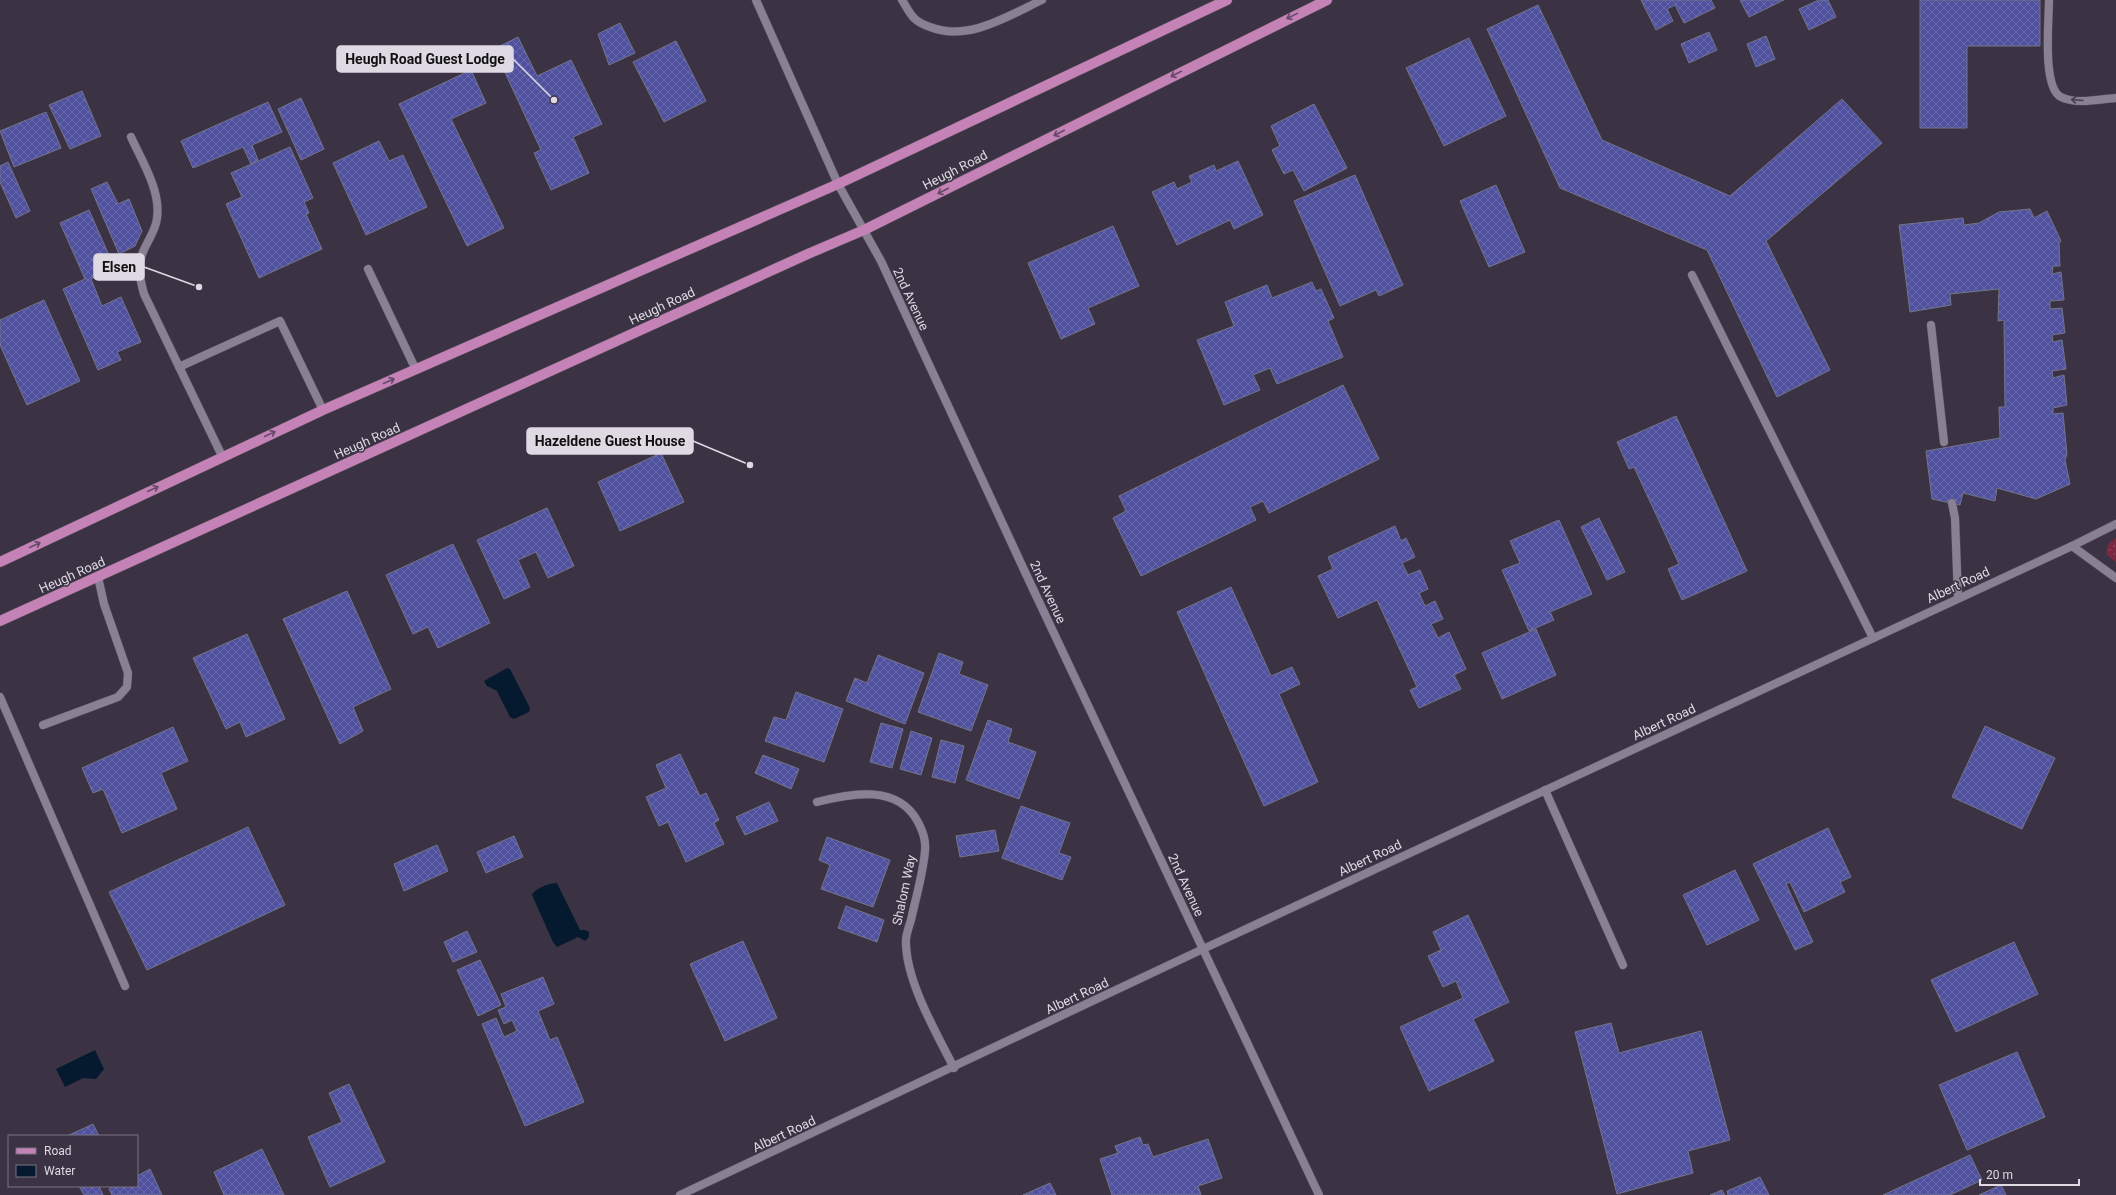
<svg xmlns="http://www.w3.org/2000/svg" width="2116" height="1195" font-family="Roboto,sans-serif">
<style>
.grass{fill:url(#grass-dots)}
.water{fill:#061a2f}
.building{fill:url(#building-cross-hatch);stroke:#737589}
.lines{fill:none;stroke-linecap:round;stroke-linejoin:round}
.service-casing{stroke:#574f5d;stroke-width:9}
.minor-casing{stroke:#574f5d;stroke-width:9}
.primary-casing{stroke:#574f5d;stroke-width:11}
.service{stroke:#8a8093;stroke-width:8}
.minor{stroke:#8a8093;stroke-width:8}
.primary{stroke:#c482b6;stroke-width:10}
.oneway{stroke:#644a66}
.oneway2{stroke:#473e4f}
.labels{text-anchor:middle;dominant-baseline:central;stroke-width:3;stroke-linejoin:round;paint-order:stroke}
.street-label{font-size:13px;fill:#ded9e3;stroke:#3b3243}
.leader{fill:none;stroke:#ded9e3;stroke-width:1.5}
.callout-dot{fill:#ded9e3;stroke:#3b3243;stroke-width:1.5}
.callout{fill:#ded9e3;stroke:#ded9e3;stroke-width:1.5}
.callout-label{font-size:14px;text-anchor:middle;font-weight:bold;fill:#111}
</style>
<defs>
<pattern id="grass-dots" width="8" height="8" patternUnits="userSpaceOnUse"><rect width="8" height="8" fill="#79283f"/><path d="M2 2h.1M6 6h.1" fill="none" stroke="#8c475b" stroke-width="1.8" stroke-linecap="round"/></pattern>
<pattern id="building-cross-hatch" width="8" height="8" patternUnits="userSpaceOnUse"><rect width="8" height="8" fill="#50519e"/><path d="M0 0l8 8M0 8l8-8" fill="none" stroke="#6969ab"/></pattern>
</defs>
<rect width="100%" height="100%" fill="#3b3243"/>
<path class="grass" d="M2116 538V562L2107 555C2105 546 2109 543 2116 538Z"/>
<g class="water">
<polygon points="507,668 510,669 530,708 529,712 514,719 510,717 497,691 487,686 484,681"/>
<path d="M557 883 580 930H585L589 932V937L585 941 578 937 557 947 553 942 532 895C535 888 550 883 557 883Z"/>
<polygon points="95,1050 104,1069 96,1079 83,1078 65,1087 56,1069"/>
</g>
<g class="building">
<polygon points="1641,0 1711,0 1715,8 1684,23 1675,5 1667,9 1673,21 1656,30"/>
<polygon points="1740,0 1784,0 1749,17"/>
<polygon points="1819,0 1828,0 1836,17 1809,30 1799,9"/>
<polygon points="1920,0 2040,0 2040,46 1967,46 1967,128 1920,128"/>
<polygon points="1538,5 1602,140 1730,196 1842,99 1882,143 1766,241 1830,370 1777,397 1707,250 1560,188 1487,29"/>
<polygon points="620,23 635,53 609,65 598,34"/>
<polygon points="1709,32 1717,50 1689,63 1681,44"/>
<polygon points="1766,36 1775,59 1756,67 1747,44"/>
<polygon points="518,37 537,76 571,60 602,124 573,137 589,173 551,190 534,153 541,150 494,49"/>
<polygon points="1469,38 1506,116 1444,146 1406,68"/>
<polygon points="676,41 706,101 664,122 633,62"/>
<polygon points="471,70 486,103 451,119 504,228 467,246 399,104"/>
<polygon points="82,91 101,136 70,149 49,105"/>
<polygon points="301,98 324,149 301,160 278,109"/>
<polygon points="268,102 282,132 252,145 258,160 251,164 243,147 193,168 181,141"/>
<polygon points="1314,104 1347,168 1304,191 1293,170 1284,174 1272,150 1280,146 1271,126"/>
<polygon points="46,112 61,148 14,167 0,131"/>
<polygon points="379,141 389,161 403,155 427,207 366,235 333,163"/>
<polygon points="290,147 313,198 304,202 309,213 306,214 322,249 259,278 226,204 242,197 231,173"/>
<polygon points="1238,161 1263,215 1234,229 1230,220 1177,245 1152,192 1174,182 1177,189 1192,182 1189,176 1214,165 1216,171"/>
<polygon points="8,162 30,211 16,218 0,182 0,166"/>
<polygon points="1355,175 1403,285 1379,296 1376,290 1340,306 1294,201"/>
<polygon points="107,182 118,204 129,199 142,231 135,246 119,254 91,189"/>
<polygon points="1496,185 1525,252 1489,267 1460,201"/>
<polygon points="2030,209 2034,218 2047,211 2061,241 2059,243 2060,266 2053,266 2052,274 2061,272 2064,300 2050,301 2050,309 2062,308 2065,333 2052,335 2053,342 2062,340 2066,369 2052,371 2053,378 2064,375 2067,405 2053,408 2053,414 2063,413 2067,454 2065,460 2070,484 2036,499 1997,488 1995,501 1963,493 1960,505 1932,499 1926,451 2000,438 1999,407 2005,407 2004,320 1998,321 1999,289 1950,294 1951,305 1910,312 1899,225 1963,218 1964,225 1979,223 1999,212"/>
<polygon points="89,210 115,269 91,279 102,306 121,297 141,342 117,352 121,360 98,370 63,289 85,279 60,223"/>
<polygon points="1113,226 1139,286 1088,308 1095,324 1061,339 1028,263"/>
<polygon points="1312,282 1316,291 1321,289 1334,318 1328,321 1343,357 1277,384 1270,368 1253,375 1260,390 1224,405 1197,340 1234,326 1225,302 1267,285 1272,298"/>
<polygon points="44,300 80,381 27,405 0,345 0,320"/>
<polygon points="1343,385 1379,459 1269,513 1263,501 1250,507 1256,520 1141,576 1113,518 1126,511 1119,496"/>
<polygon points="1676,416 1747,571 1682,600 1668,569 1679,564 1634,467 1629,469 1617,442"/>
<polygon points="661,453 684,502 620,531 598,482"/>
<polygon points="547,508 574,566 548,578 536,552 518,560 530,587 504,599 477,540"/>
<polygon points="1599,518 1625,572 1607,580 1581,527"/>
<polygon points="1559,520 1592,594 1550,612 1554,620 1529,631 1502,570 1520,563 1510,541"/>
<polygon points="1395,526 1401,541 1406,538 1415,557 1402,563 1408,575 1420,570 1428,589 1419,593 1425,606 1435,601 1443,619 1431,624 1438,638 1449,632 1466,669 1454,675 1461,689 1419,708 1410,690 1417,687 1377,600 1338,618 1318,576 1333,569 1328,557"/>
<polygon points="453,544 490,623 438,648 428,627 413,634 386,575"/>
<polygon points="1231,587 1271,676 1292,667 1300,684 1279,694 1318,782 1264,806 1177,612"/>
<polygon points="347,591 391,689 353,707 363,731 340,744 283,619"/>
<polygon points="1536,629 1556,675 1502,699 1482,653"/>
<polygon points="247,634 285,719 246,737 240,722 226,729 193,658"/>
<polygon points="939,653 963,662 959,674 988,685 971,731 918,712"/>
<polygon points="878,655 924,673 905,724 846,701 855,678 867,683"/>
<polygon points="796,692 843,709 824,762 765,741 774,717 786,720"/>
<polygon points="988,720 1012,729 1008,742 1036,752 1019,799 966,780"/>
<polygon points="881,723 903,729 892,768 870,762"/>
<polygon points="1985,726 2055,758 2022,829 1952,797"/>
<polygon points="173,727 188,761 161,773 177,809 122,833 103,789 93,793 82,768"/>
<polygon points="911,731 932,738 921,775 900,769"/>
<polygon points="941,740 964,746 955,783 932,777"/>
<polygon points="680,754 700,796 706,793 719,820 714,823 724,844 686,862 668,822 659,826 646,797 666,788 656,765"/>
<polygon points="763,755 799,769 791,789 755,773"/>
<polygon points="769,802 778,821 745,835 736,817"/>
<polygon points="1021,806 1070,823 1059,853 1071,857 1062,880 1002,858"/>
<polygon points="248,827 285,905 147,970 109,892"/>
<polygon points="1828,828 1851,877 1840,882 1845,892 1804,912 1790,882 1786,884 1813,942 1795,950 1753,864"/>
<polygon points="995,830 999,851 960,857 956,836"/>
<polygon points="514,836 523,857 486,873 477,852"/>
<polygon points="827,837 890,860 873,907 821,889 830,865 819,860"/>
<polygon points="437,845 448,871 404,891 394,864"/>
<polygon points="1735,870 1759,920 1707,945 1683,895"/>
<polygon points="846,906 884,920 877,942 838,928"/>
<polygon points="1468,915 1509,1002 1473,1019 1494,1061 1429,1091 1400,1027 1463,998 1456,981 1443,987 1428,956 1441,950 1433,932"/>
<polygon points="467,931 477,952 453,962 444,942"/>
<polygon points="743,941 777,1018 725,1041 690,964"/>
<polygon points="2014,942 2038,994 1956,1032 1931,980"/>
<polygon points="480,960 501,1005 478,1016 457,970"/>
<polygon points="543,977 554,1004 538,1011 550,1040 557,1037 584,1102 525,1126 482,1024 496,1018 504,1037 517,1031 512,1020 504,1024 498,1010 506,1007 501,994"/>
<polygon points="1611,1023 1619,1053 1701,1031 1730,1140 1688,1151 1693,1173 1617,1194 1575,1032"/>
<polygon points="2017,1052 2045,1117 1967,1150 1939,1085"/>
<polygon points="349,1084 385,1162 330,1187 308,1137 342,1122 329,1093"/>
<polygon points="93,1124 99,1136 67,1136"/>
<polygon points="1140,1137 1143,1145 1148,1144 1153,1157 1208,1139 1222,1178 1198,1186 1201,1195 1112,1195 1100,1159 1118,1153 1115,1146"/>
<polygon points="262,1149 284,1195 224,1195 214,1172"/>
<polygon points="1970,1155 1982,1180 1950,1195 1883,1195"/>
<polygon points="150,1169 162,1195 112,1195 109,1189 114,1186 137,1186 137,1176"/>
<polygon points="1760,1177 1769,1195 1728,1195 1727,1191"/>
<polygon points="1050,1183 1056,1195 1023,1195"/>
<polygon points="2001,1185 2006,1195 1979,1195"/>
<polygon points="79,1186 99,1186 103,1195 84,1195"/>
<polygon points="1722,1190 1725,1195 1710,1195"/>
</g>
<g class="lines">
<defs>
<g id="service">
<path d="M902 0C906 6 909 13 914 18 918 22 924 25 930 27 968 42 1008 16 1042 0"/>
<path d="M2049 0C2049 19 2042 88 2061 97 2077 105 2100 99 2116 98"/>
<path d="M131 137C142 161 161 191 157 218 156 230 148 240 143 252 137 265 140 280 144 294L222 456"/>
<polyline points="368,269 416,370"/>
<polyline points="1692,275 1873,638"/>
<polyline points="1931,325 1944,442"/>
<polyline points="179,367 280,321 323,410"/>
<polyline points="1952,503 1955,518 1958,598"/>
<polyline points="0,697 125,986"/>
<polyline points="43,725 118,697 127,687 128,673 104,604 98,577"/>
<polyline points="1545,790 1623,965"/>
<path d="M817 802C851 793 898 784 918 822 923 832 926 840 925 851 923 874 916 897 911 920 909 927 905 936 906 944 907 983 936 1032 954 1068"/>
</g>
<g id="minor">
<polyline points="756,0 838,184 881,261 1025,572 1319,1195"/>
<polyline points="2072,546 2116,578"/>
<polyline points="680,1195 1203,949 2072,546 2116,524"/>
</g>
<g id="primary">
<polyline points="0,562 323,410 838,184 1227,0"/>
<polyline points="0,621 810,253 864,230 1327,0"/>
</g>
</defs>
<use href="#service" class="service-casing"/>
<use href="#minor" class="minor-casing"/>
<use href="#primary" class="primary-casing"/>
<use href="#service" class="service"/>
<use href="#minor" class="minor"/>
<use href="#primary" class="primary"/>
</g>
<defs><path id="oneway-shaft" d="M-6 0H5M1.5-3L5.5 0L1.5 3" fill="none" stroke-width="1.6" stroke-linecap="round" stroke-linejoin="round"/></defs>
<g class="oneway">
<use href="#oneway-shaft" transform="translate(1292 16) rotate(154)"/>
<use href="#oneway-shaft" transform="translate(1176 74) rotate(153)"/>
<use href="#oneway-shaft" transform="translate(1059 133) rotate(153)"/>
<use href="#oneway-shaft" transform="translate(943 191) rotate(153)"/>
<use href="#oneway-shaft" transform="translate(389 381) rotate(-24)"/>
<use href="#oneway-shaft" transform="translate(270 434) rotate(-25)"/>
<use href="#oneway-shaft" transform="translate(153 489) rotate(-25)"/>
<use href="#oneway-shaft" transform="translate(35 545) rotate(-25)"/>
</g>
<use class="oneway2" href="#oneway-shaft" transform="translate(2077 100) rotate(-175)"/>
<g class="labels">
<g class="street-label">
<text transform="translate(955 170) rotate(-27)">Heugh Road</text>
<text transform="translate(911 299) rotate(65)">2nd Avenue</text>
<text transform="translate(662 306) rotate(-25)">Heugh Road</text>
<text transform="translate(367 441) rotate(-24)">Heugh Road</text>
<text transform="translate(72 575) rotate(-24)">Heugh Road</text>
<text transform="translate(1958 585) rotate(-25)">Albert Road</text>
<text transform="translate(1048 592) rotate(65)">2nd Avenue</text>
<text transform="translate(1664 722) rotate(-25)">Albert Road</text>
<text transform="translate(1370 858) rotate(-25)">Albert Road</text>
<text transform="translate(1186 885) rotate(65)">2nd Avenue</text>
<text transform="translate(904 890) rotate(-78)">Shalom Way</text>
<text transform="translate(1077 996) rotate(-25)">Albert Road</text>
<text transform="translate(784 1134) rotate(-25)">Albert Road</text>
</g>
</g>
<path class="leader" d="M554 100L513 59M199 287L144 267M750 465L693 441"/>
<g class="callout-dot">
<circle cx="554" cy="100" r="4"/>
<circle cx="199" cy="287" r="4"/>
<circle cx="750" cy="465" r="4"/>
</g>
<g class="callout">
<rect x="337" y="46" width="176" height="26" rx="4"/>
<rect x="94" y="254" width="50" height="26" rx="4"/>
<rect x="527" y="428" width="166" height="26" rx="4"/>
</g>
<g class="callout-label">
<text x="425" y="64">Heugh Road Guest Lodge</text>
<text x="119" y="272">Elsen</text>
<text x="610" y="446">Hazeldene Guest House</text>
</g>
<rect x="8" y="1135" width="130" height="52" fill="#3b3243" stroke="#7c7583"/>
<rect x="16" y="1148" width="20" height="6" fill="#c482b6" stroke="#7c7583"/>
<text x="44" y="1155" font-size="12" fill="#ded9e3">Road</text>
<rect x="16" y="1165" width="20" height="12" fill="#061a2f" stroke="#7c7583"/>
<text x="44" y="1175" font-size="12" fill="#ded9e3">Water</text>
<path d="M1980 1179v6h99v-6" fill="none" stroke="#ded9e3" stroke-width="2"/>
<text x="1986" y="1179" font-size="12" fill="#ded9e3" stroke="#3b3243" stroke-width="3" paint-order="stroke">20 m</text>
</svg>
